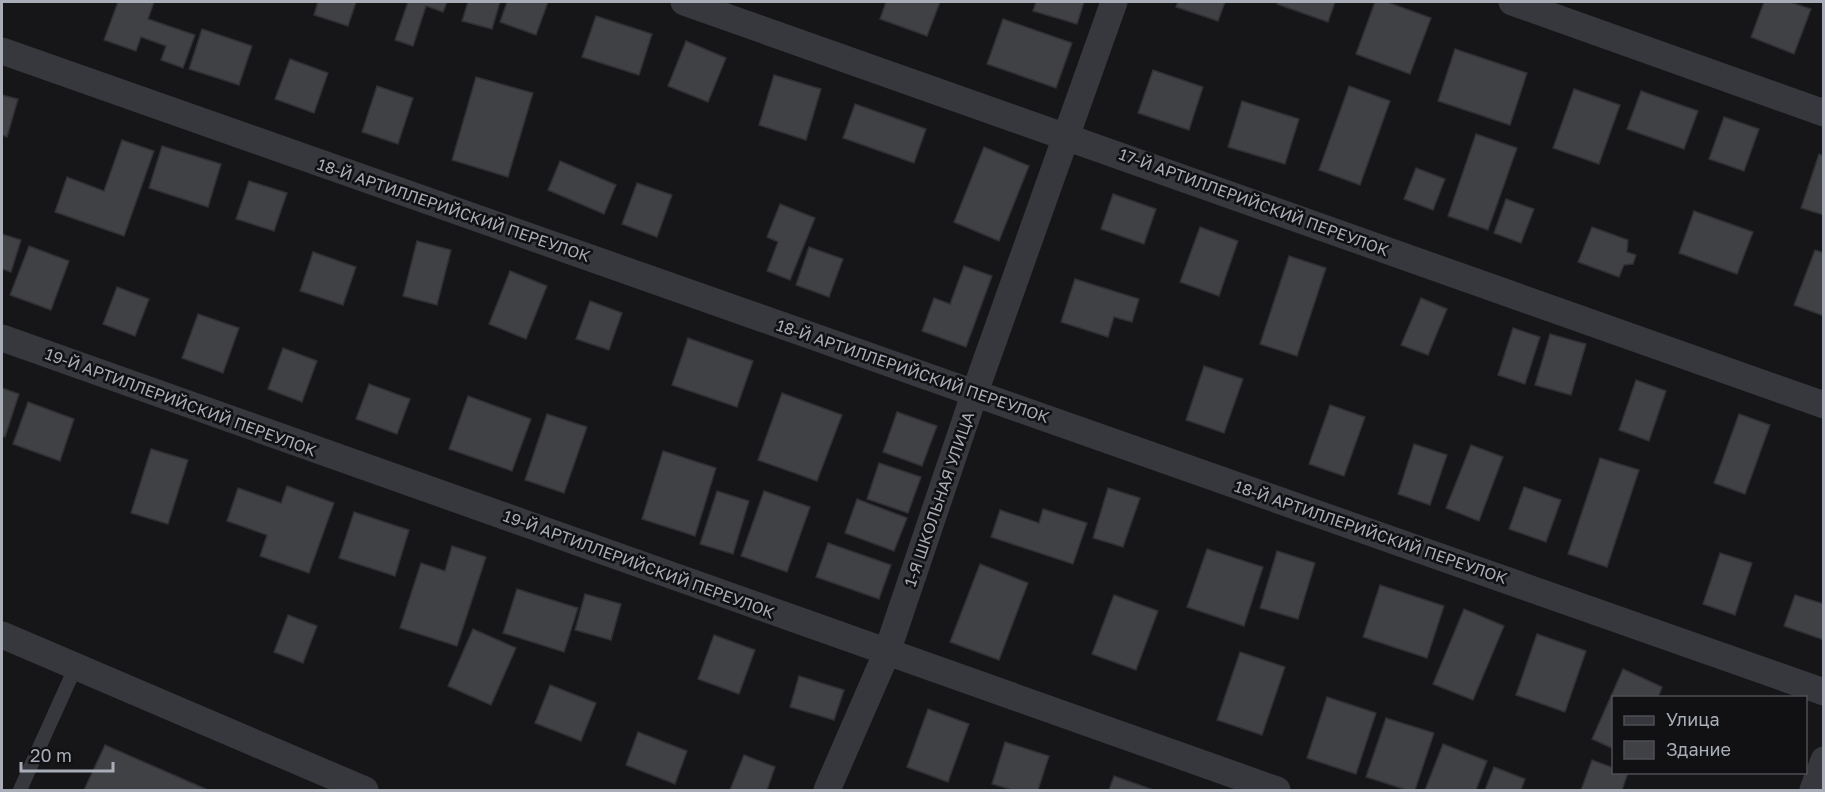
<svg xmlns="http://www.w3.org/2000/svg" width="1825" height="792" font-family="'Golos Text',sans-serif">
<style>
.building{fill:#404145;stroke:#303034;stroke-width:1.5}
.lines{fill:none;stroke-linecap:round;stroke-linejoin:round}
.service{stroke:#37383d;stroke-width:14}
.minor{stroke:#37383d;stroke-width:27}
.labels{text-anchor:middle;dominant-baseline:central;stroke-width:5;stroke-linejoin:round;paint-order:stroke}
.street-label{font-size:16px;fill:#a8adb8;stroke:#111113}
</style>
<rect width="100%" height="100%" fill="#161618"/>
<g class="building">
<polygon points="118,2 154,2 148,19 195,35 183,68 161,60 166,46 141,37 136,51 104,40"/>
<polygon points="318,2 356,2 348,26 314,15"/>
<polygon points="408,2 447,2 443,12 426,6 413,46 395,40"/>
<polygon points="468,2 500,2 492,29 462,21"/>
<polygon points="507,2 548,2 536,35 500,22"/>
<polygon points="886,2 940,2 927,36 880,19"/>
<polygon points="1036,2 1084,2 1077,24 1033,11"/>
<polygon points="1178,2 1225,2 1218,21 1176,7"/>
<polygon points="1278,2 1335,2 1328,22 1277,4"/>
<polygon points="1375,2 1387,2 1431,18 1410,74 1356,54"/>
<polygon points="1764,2 1790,2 1811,9 1794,54 1751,37"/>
<polygon points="596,16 652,34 639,75 582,57"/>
<polygon points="1003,19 1072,43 1056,88 987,64"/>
<polygon points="202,29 252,46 239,85 189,69"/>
<polygon points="686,41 726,58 708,102 668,86"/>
<polygon points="1455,49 1527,73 1510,125 1438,101"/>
<polygon points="290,59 328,73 314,113 275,99"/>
<polygon points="1153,70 1203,87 1189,130 1138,113"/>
<polygon points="774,75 821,89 806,140 759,125"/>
<polygon points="476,77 533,93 508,177 452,160"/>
<polygon points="377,86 413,98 398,144 362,132"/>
<polygon points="1349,86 1390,101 1360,185 1319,170"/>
<polygon points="1574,89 1620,105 1599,164 1553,148"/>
<polygon points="1641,91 1698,111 1684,149 1627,129"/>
<polygon points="2,95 18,99 7,137 2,135"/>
<polygon points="1242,101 1299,119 1285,164 1228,147"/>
<polygon points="855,104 926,129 914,163 843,138"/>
<polygon points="1724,117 1759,129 1744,171 1709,159"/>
<polygon points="1476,134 1517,148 1488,230 1448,216"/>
<polygon points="122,140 154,151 124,236 55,212 67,177 104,191"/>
<polygon points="162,146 221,164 208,207 149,188"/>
<polygon points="984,147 1029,166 999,241 954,222"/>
<polygon points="1819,154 1824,156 1824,215 1801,208"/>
<polygon points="560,161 616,185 604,214 548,190"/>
<polygon points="1416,168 1445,179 1433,210 1404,199"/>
<polygon points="249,181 287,193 274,231 236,219"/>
<polygon points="637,183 672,195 657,237 622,224"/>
<polygon points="1113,194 1156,209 1144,244 1101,229"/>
<polygon points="1506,199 1534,209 1521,243 1494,233"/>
<polygon points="780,204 815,218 790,280 767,271 778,242 767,237"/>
<polygon points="1694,211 1753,232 1737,274 1679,253"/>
<polygon points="1200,227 1238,241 1219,296 1180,282"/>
<polygon points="1592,227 1628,240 1627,252 1636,255 1633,264 1624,265 1619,277 1578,262"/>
<polygon points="2,234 21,240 11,272 2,269"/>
<polygon points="417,241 451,250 437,305 403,296"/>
<polygon points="29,246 69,261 51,310 10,295"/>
<polygon points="809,247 843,259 829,297 796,285"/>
<polygon points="1815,250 1824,253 1824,316 1794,305"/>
<polygon points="313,252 356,267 343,305 300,291"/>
<polygon points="1289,256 1326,268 1297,356 1260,344"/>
<polygon points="964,266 992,276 966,347 922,331 934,298 950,304"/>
<polygon points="510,271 547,286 526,339 489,324"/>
<polygon points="1075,279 1139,299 1132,322 1114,317 1108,337 1061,322"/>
<polygon points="117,287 149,299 135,336 103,324"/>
<polygon points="1421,298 1447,309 1428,355 1401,345"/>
<polygon points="590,301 622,313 609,350 576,339"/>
<polygon points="198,314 239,328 223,373 182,358"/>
<polygon points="1513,328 1540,337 1525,384 1498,375"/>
<polygon points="1550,334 1586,344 1571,395 1535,385"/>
<polygon points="688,338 753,361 737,407 672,385"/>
<polygon points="283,348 317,361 302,402 268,389"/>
<polygon points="1204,366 1243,379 1224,433 1186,420"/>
<polygon points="1636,380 1666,391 1649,441 1619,430"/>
<polygon points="369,384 410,399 397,434 356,419"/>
<polygon points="2,388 19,394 5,437 2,436"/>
<polygon points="782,393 842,415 817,481 758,460"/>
<polygon points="468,396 531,419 512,471 449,449"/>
<polygon points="28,402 74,419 60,461 13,444"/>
<polygon points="1330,405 1365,417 1344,476 1309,464"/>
<polygon points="897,412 937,426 922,466 883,452"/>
<polygon points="547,414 587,427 564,493 525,480"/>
<polygon points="1739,414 1770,425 1745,494 1714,483"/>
<polygon points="1414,444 1447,455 1430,505 1398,494"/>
<polygon points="1471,445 1503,457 1479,521 1446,508"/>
<polygon points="151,449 188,460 168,524 131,513"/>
<polygon points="663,451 716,468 695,536 642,519"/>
<polygon points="1600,458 1639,470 1607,567 1568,554"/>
<polygon points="879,463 921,477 908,513 867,499"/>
<polygon points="287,486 334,503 309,573 260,556 267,535 227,521 238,488 281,503"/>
<polygon points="1524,487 1561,500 1546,542 1509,529"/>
<polygon points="1108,488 1140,498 1123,547 1093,538"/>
<polygon points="717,491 749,501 733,554 700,544"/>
<polygon points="764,491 810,507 787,572 741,556"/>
<polygon points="857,499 907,518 894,551 845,533"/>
<polygon points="1043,509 1087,523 1073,564 991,537 1000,510 1039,523"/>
<polygon points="354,512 409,530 395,576 339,558"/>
<polygon points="828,543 891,565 879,599 816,577"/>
<polygon points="452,546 486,557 457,646 400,628 421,563 445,571"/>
<polygon points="1207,549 1263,567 1244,626 1187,607"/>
<polygon points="1277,551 1315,563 1298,619 1260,608"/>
<polygon points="1720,553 1752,563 1735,615 1703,604"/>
<polygon points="980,564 1028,583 999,660 950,642"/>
<polygon points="1380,585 1444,606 1427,658 1363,637"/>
<polygon points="517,589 578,608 564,652 503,633"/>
<polygon points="585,594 621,604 611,640 575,630"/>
<polygon points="1114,595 1158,611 1136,670 1092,654"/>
<polygon points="1795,595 1824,604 1824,640 1784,626"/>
<polygon points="1464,609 1504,626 1473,700 1433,684"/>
<polygon points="288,615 317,626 303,663 274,652"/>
<polygon points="473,629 516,648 491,705 448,686"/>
<polygon points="1537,634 1586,651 1565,712 1516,695"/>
<polygon points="714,635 755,650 739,694 698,679"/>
<polygon points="1240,652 1285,667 1262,735 1217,720"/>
<polygon points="1623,669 1662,687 1658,698 1614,698 1614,749 1592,739"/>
<polygon points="799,676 844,690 834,720 790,707"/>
<polygon points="550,685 596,703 581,741 535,723"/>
<polygon points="1327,697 1376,713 1356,774 1307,758"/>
<polygon points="928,709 969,724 948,782 907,767"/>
<polygon points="1386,718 1434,733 1415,790 1407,790 1366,777"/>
<polygon points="638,732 687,751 675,784 626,765"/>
<polygon points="1005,742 1049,756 1038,790 1013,790 992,784"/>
<polygon points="1443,744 1487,761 1476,790 1425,790"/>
<polygon points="105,745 208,790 84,790"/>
<polygon points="744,755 775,767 767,790 730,790"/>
<polygon points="1592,760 1614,768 1614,772 1628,773 1622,790 1581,790"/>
<polygon points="1494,767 1525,779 1521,790 1485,790"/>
<polygon points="1114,776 1151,789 1151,790 1109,790"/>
</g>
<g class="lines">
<polyline class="service" points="20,790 76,666"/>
<g class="minor">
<polyline points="684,2 1824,405"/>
<polyline points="1512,2 1824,113"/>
<polyline points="2,51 1824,692"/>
<polyline points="2,338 1277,790"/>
<polyline points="2,635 365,790"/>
<polyline points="827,790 887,652 975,392 1114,2"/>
<polyline points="1813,790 1824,760"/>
</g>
</g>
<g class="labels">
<g class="street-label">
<text transform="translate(1254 202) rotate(20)">17-Й АРТИЛЛЕРИЙСКИЙ ПЕРЕУЛОК</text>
<text transform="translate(454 210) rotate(19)">18-Й АРТИЛЛЕРИЙСКИЙ ПЕРЕУЛОК</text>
<text transform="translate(913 371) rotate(19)">18-Й АРТИЛЛЕРИЙСКИЙ ПЕРЕУЛОК</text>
<text transform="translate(181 402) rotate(20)">19-Й АРТИЛЛЕРИЙСКИЙ ПЕРЕУЛОК</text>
<text transform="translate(939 499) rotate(-71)">1-Я ШКОЛЬНАЯ УЛИЦА</text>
<text transform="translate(1371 532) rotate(19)">18-Й АРТИЛЛЕРИЙСКИЙ ПЕРЕУЛОК</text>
<text transform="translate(639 564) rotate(20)">19-Й АРТИЛЛЕРИЙСКИЙ ПЕРЕУЛОК</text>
</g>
</g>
<rect width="1825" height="792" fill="none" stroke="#a8adb8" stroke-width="6"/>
<rect x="1612" y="696" width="195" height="78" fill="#111113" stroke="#4d4f55" stroke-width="1.5"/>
<rect x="1624" y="716" width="30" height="9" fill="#37383d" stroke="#4d4f55" stroke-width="1.5"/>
<text x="1666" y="726" font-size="18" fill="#a8adb8">Улица</text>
<rect x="1624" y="741" width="30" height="18" fill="#404145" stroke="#4d4f55" stroke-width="1.5"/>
<text x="1666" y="756" font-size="18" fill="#a8adb8">Здание</text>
<path d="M21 762v9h92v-9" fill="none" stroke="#a8adb8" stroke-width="3"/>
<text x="30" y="762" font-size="18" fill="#a8adb8" stroke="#111113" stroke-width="4.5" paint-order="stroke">20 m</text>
</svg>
